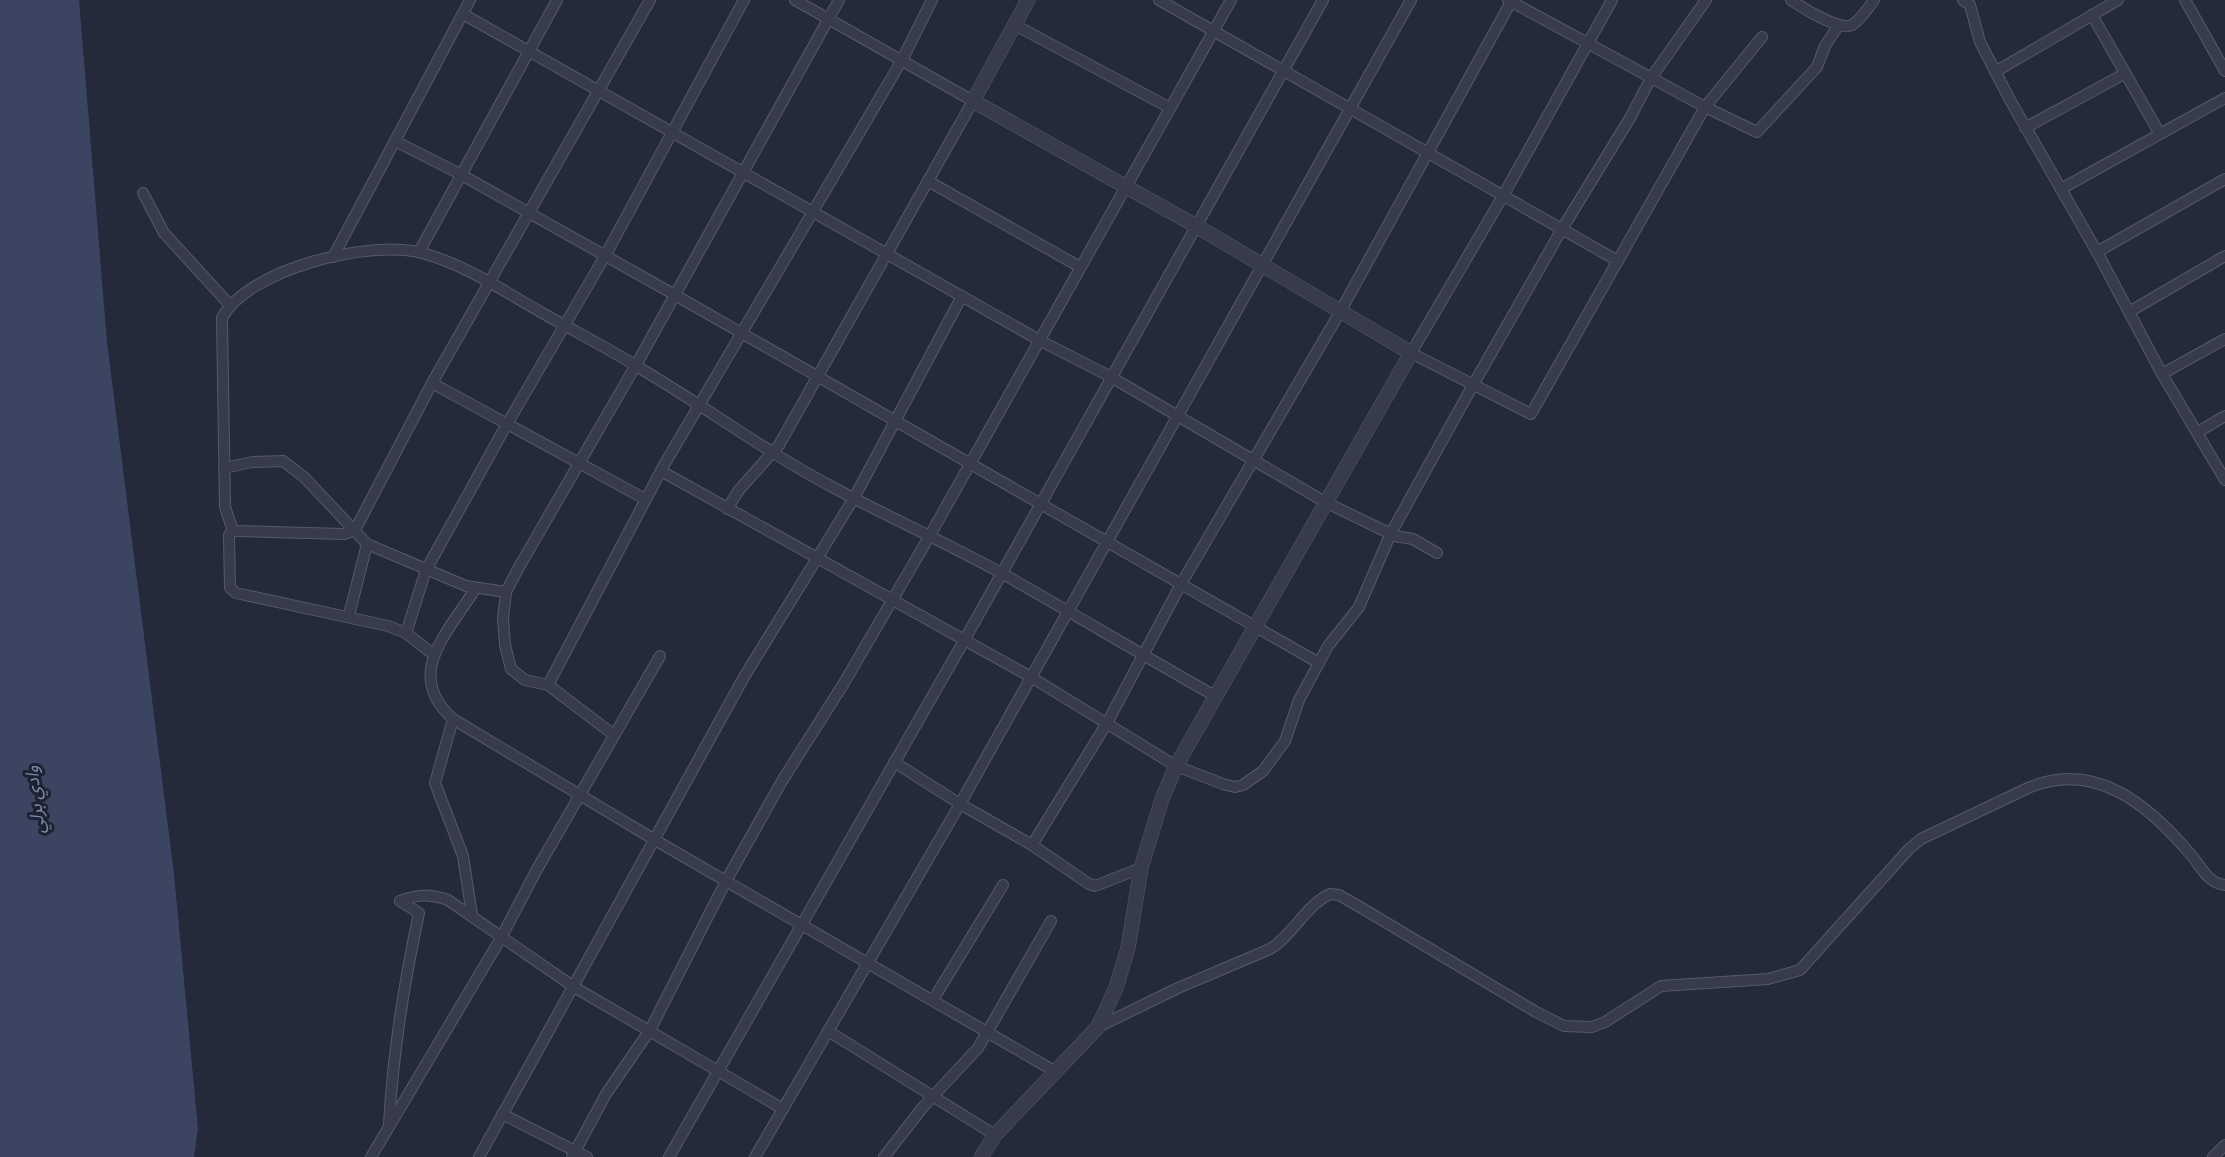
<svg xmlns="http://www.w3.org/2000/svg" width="2225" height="1157" font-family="Ubuntu,'Noto Sans Arabic',sans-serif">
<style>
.water{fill:#3b4561}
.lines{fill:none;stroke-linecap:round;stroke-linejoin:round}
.minor-casing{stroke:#565a68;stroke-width:12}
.tertiary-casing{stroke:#565a68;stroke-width:15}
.minor{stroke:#383c4a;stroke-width:10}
.tertiary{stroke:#383c4a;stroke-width:14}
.labels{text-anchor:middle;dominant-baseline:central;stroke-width:6;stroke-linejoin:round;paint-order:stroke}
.water-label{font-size:18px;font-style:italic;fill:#7d8aaa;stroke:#1d222f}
</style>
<rect width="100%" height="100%" fill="#242a39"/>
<polygon class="water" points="0,0 79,0 107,342 174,874 198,1129 194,1157 0,1157"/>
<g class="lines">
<defs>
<g id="minor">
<polyline points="1159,0 1618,261"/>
<polyline points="1508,0 1705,107 1757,132 1817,67 1825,46 1838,26"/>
<polyline points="1612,0 1503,196 1411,353 1531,414 1705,107 1762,37"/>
<path d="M1791 0C1803 8 1839 31 1852 25 1861 20 1868 8 1874 0"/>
<polyline points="1963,0 1970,5 1980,42 2010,100 2097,252 2162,374 2225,480"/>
<polyline points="2185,0 2225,71"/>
<polyline points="463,14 1039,340 1111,377 1325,502 1395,536 1413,539 1437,553"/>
<polyline points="2092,15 2160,134"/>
<polyline points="1015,25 1170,108"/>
<polyline points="1995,72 2118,0"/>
<polyline points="2025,128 2124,74"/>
<polyline points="395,141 460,174 675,295 1319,663"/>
<polyline points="928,181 1080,267"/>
<polyline points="2061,189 2225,98"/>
<polyline points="143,193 164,233 229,304"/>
<polyline points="419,252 557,0"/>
<polyline points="2097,252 2225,179"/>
<polyline points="333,257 470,0"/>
<polyline points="2129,312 2225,256"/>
<polyline points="2162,374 2225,339"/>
<polyline points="432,383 645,499"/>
<polyline points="2198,432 2225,416"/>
<polyline points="224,468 252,462 283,461 304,477 367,544 466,586 506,592"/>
<polyline points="661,471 1031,677 1176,766 1223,784 1235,787 1243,785 1263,771 1285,741 1299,700 1328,646 1359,607 1391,533 1473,385 1562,229 1630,118 1651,78 1706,0"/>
<polyline points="727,509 739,490 779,445 973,101 795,0"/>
<polyline points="233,531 344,534 355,530 432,383 650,0"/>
<path d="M475 589C448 633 403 674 453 719L655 840 1056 1072"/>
<polyline points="349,615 367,544"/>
<polyline points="406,633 426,570 507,424 605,256 744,0"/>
<path d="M434 655 406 633 388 626 236 593 230 588 229 535 233 531 225 507 222 318C248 269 370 239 422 253 464 264 502 290 539 311 572 330 606 347 638 367 684 394 727 424 772 452 846 499 927 532 1003 574 1074 614 1144 656 1215 696"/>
<polyline points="548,685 664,465 902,60 932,0"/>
<polyline points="453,719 435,783 463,856 472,915"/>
<polyline points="614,735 548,685 525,680 511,669 505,645 503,618 506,592 519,567 636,365 839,0"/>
<polyline points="894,762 960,804 1032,845 1089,884 1095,886 1141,868"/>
<polyline points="1032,845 1107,723 1181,584 1340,312 1512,0"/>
<path d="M400 901C418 894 429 894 448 900L574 987 783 1109"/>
<polyline points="933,1000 1003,885"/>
<path d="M1098 1027 1178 988 1270 949C1293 935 1305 906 1330 894L1339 895 1360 907 1536 1012 1564 1026 1592 1027 1605 1022 1661 986 1768 979 1800 970 1909 849 1921 839 2028 788C2096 759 2150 806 2192 856 2202 868 2208 883 2225 885"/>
<polyline points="828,1031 995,1135"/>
<polyline points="502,1114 587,1157"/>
<path d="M389 1124C393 1052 404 983 419 913L400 901"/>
<polyline points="371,1157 501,938 536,871 660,656"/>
<polyline points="479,1157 744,677 854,498 962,296"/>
<polyline points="572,1157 606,1094 650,1030 726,881 782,781 844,683 929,537 1231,0"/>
<polyline points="669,1157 965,639 1323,0"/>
<polyline points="755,1157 960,804 1411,0"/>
<polyline points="884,1157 923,1107 978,1048 1051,921"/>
<polyline points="2213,1157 2225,1145"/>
</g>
<polyline id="tertiary" points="981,1157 995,1135 1098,1027 1116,988 1128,948 1141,868 1162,799 1176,766 1411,353 1198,227 973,101 1028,0"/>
</defs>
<use href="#minor" class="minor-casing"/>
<use href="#tertiary" class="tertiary-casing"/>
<use href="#minor" class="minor"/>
<use href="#tertiary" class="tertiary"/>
</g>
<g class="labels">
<g class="water-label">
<text transform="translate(34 800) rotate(-96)">وادي برلي</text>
</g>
</g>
</svg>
